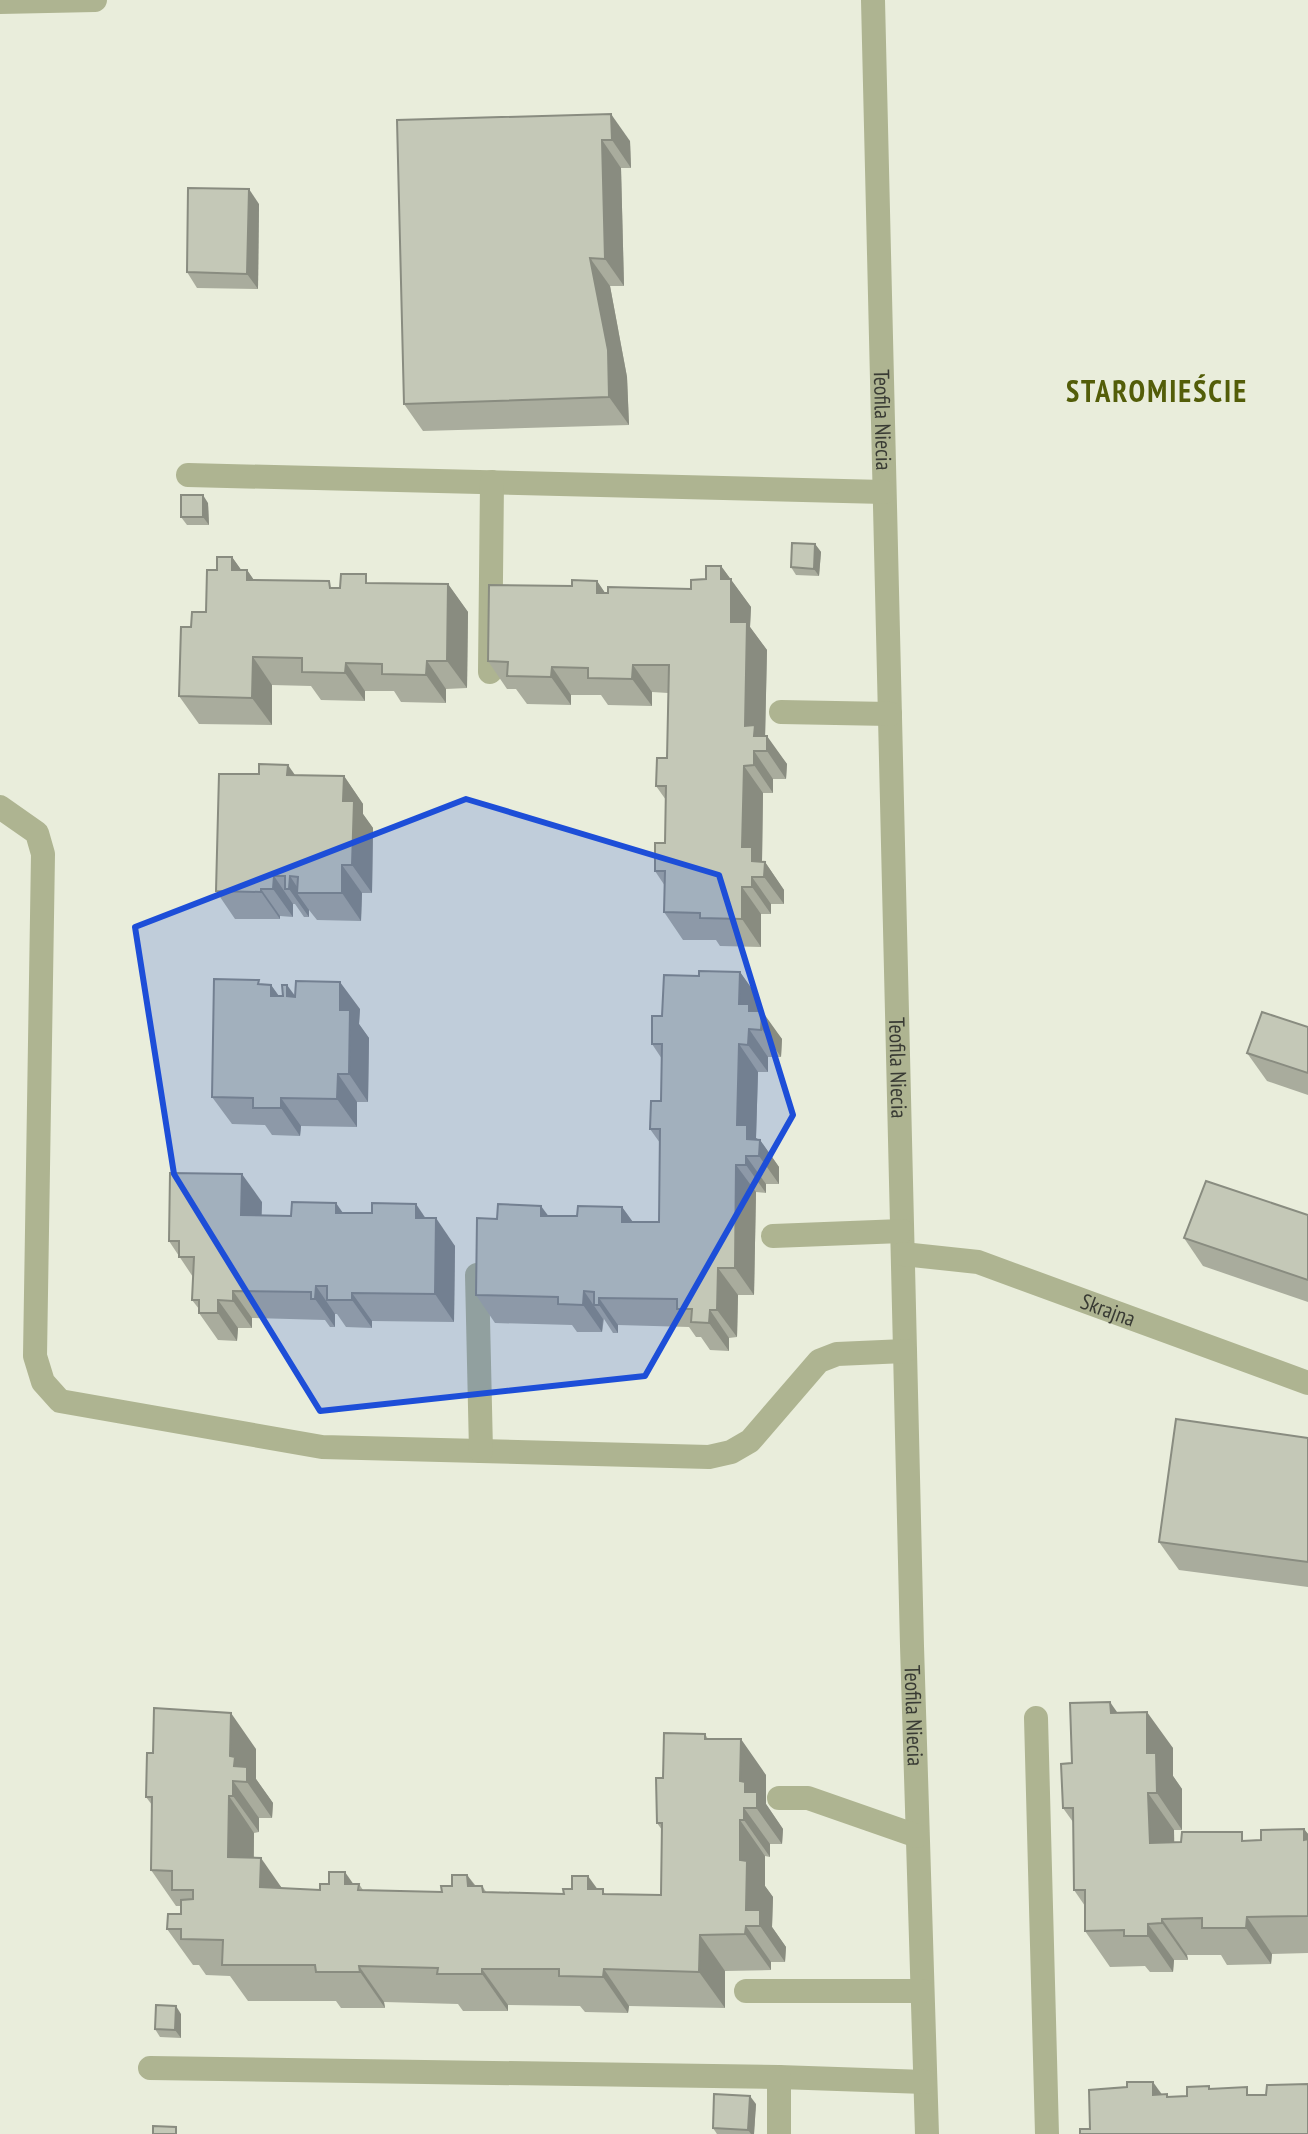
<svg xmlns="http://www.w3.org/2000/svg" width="1308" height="2134" font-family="'PT Sans Narrow',sans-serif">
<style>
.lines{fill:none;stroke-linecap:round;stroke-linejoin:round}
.minor{stroke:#aeb491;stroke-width:24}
.wall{fill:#a9ac9d}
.shaded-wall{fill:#898c80}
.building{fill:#c4c8b7;stroke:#898c80;stroke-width:2}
.marked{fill:#1d4ed8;fill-opacity:0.2;stroke:#1d4ed8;stroke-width:6;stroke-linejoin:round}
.labels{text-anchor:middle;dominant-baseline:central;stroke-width:7;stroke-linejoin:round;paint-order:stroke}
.street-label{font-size:22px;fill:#393b34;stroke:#e9eddb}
.district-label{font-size:30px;font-weight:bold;letter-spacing:2px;fill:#535d09;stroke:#e9eddb}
</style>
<rect width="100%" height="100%" fill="#e9eddb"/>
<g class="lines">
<g class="minor">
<path id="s1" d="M873 0 912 1646 927 2134"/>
<polyline points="0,2 95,0"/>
<polyline points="188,475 884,492"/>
<polyline points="490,672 492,482"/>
<polyline points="781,712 890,714"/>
<polyline points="0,807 37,833 43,854 35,1356 43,1382 60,1401 322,1447 709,1457 731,1452 750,1441 819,1361 837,1354 905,1351"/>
<polyline points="773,1236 902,1231"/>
<path id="s2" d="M903 1254 978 1262 1308 1383"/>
<polyline points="477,1275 481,1451"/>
<polyline points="1036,1718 1047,2134"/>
<polyline points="779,1798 808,1798 917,1836"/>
<polyline points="746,1991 922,1991"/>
<polyline points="150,2068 779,2077 925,2082"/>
<polyline points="779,2134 779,2077"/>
</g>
</g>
<g class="wall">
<polygon points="397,120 630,141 631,168 621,168 624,286 610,286 627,377 629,425 423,431 404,404"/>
<polygon points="259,204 258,289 197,288 187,272"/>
<polygon points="208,503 209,525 187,525 181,517"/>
<polygon points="815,544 821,552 819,576 796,575 791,567"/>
<polygon points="232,557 241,570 247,570 254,580 334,588 372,583 448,584 468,612 467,688 446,689 446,703 401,702 394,691 365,691 365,701 321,700 311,686 272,685 272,725 199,724 179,696 191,627 206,612"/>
<polygon points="721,566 751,607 750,627 767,650 765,736 787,764 786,779 773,779 773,793 763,793 762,861 765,862 784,890 784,904 771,904 771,914 761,914 761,947 720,946 716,940 683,940 664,912 665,886 655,871 665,843 666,800 656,786 667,758 668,693 652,692 652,706 608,705 601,695 571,695 571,705 527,704 516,689 507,689 488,661 572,586 597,581 605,593 691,589 706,579"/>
<polygon points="295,775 344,776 363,804 363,814 373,828 372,893 362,893 361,921 317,920 309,910 309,917 304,917 295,904 293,904 293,917 280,916 280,919 235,919 216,891"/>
<polygon points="740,972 759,999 759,1011 782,1039 781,1057 768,1057 768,1072 758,1072 756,1138 760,1140 779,1167 779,1184 766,1184 766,1193 756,1192 754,1295 738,1295 737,1337 729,1338 729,1351 710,1350 701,1337 696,1337 689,1327 618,1325 618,1333 613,1333 604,1319 602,1332 577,1332 572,1325 495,1323 476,1295 497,1219 549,1216 577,1216 622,1207 633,1222 659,1222 660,1143 650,1129 661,1101 662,1059 652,1044 662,1016 699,976"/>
<polygon points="262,984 271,985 279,996 295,996 360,1009 359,1024 369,1038 368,1102 357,1102 357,1127 301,1126 300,1136 272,1135 265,1125 232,1124 212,1097"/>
<polygon points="1308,1027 1308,1095 1267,1081 1247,1053"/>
<polygon points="262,1202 261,1215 291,1216 343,1213 426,1218 455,1246 454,1322 372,1321 372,1328 346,1327 337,1314 335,1314 335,1327 330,1327 325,1320 252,1318 252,1328 238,1328 237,1341 218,1340 199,1313 199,1309 192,1300 193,1277 169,1241"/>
<polygon points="1308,1215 1308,1302 1203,1266 1184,1238"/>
<polygon points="1308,1438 1308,1587 1179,1570 1159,1542"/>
<polygon points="1117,1712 1173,1748 1173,1776 1182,1789 1182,1830 1174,1830 1174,1842 1261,1840 1304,1829 1308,1834 1308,1953 1272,1954 1271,1964 1227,1965 1221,1955 1187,1955 1188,1960 1174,1960 1173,1972 1150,1972 1145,1966 1110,1967 1085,1931 1085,1906 1074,1890 1073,1822 1063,1808"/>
<polygon points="705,1734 708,1739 766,1775 766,1804 783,1829 782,1844 770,1844 770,1857 765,1856 765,1886 773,1897 772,1927 786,1947 785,1962 771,1962 771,1970 725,1971 725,2008 629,2006 628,2013 585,2012 580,2006 508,2005 508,2011 463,2011 458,2004 384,2002 385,2008 341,2008 336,2001 248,2001 230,1976 206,1975 199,1965 193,1965 167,1929 181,1914 181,1906 176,1906 151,1870 152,1805 146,1797 256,1749 256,1779 273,1803 272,1818 259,1818 259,1832 254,1833 254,1858 282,1888 320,1890 359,1884 363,1890 442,1892 452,1886 467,1875 476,1886 482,1886 487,1893 564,1894 598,1889 606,1894 661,1895 662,1830 657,1823 663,1778"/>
<polygon points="181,2014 181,2038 160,2037 155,2029"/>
<polygon points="756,2104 754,2134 717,2134 713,2128"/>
</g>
<g class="shaded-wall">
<polygon points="611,114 630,141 631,168 612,140"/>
<polygon points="602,140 621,168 624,286 605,259"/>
<polygon points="249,189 259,204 258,289 247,274"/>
<polygon points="590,258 610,286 627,377 629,425 609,397"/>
<polygon points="203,495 208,503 209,525 203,517"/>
<polygon points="815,544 821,552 819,576 814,569"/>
<polygon points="232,557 247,578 247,570 266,598 232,570"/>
<polygon points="721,566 751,607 750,627 767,650 765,740 767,736 787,764 786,779 767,751 745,726 731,622 721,579"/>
<polygon points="597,581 616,609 597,593"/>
<polygon points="448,584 468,612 467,688 447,661"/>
<polygon points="253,657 272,685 272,725 252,698"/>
<polygon points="427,661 446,689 446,703 426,675"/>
<polygon points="346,663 365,691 365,701 345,673"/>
<polygon points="633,665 652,692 652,706 632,679"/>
<polygon points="552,667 571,695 571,705 551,677"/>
<polygon points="754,751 773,779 773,793 754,765"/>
<polygon points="288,765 307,792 287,775"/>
<polygon points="744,766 763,793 762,861 765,865 765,862 784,890 784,904 742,847"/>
<polygon points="344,776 363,804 363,814 373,828 372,893 352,865 343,801"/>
<polygon points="342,865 362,893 361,921 342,893"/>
<polygon points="274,876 293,904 293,917 273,889"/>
<polygon points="290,876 301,893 297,893 309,910 309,917 289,889"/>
<polygon points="752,877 771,904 771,914 752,887"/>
<polygon points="742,887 761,914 761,947 742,919"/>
<polygon points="261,889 280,916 280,919 261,892"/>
<polygon points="740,972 759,999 759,1018 762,1011 782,1039 781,1057 759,1025 739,1004"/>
<polygon points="340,982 360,1009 359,1024 369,1038 368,1102 349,1074 340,1010"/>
<polygon points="271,985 290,1012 271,996"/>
<polygon points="287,985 307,1012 287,996"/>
<polygon points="749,1029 768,1057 768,1072 748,1045"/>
<polygon points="739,1044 758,1072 756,1138 760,1142 760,1140 779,1167 779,1184 737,1125"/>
<polygon points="338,1074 357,1102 357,1127 337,1099"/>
<polygon points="281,1098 301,1126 300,1136 281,1108"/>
<polygon points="746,1156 766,1184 766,1193 746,1165"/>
<polygon points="736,1165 756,1192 754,1295 735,1268"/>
<polygon points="242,1174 262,1202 261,1242 241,1215"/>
<polygon points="336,1203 355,1230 336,1213"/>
<polygon points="416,1204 435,1232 416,1218"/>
<polygon points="541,1206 561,1233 541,1216"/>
<polygon points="622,1207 642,1235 622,1222"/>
<polygon points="436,1218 455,1246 454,1322 435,1294"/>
<polygon points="718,1268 738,1295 737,1337 717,1310"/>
<polygon points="316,1286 335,1314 335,1327 315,1299"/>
<polygon points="233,1291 252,1318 252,1328 233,1301"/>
<polygon points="584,1291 603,1319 602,1332 583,1305"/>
<polygon points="352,1293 372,1321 372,1328 352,1300"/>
<polygon points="599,1298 618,1325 618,1333 599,1305"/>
<polygon points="218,1300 238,1328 237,1341 218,1313"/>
<polygon points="710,1310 729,1338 729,1351 709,1323"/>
<polygon points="1110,1702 1136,1739 1111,1713"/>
<polygon points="1147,1712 1173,1748 1173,1776 1182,1789 1182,1830 1157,1793 1147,1753"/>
<polygon points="231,1713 256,1749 256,1779 273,1803 272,1818 247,1782 234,1766 230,1756"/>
<polygon points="741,1739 766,1775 766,1804 783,1829 782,1844 745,1792 740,1781"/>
<polygon points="233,1781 259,1818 259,1832 233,1796"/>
<polygon points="1148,1793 1174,1830 1175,1879 1150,1843"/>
<polygon points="229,1796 254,1833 253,1893 228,1857"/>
<polygon points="744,1808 770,1844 770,1857 744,1820"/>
<polygon points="740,1820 765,1856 765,1886 773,1897 772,1927 786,1947 785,1962 760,1926 746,1910 740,1860"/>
<polygon points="1304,1829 1308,1834 1308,1845 1304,1840"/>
<polygon points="261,1858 286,1894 260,1887"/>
<polygon points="345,1872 370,1908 345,1884"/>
<polygon points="467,1875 493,1911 468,1886"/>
<polygon points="588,1876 614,1912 588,1889"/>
<polygon points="1247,1917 1272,1954 1271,1964 1246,1928"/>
<polygon points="1162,1919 1187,1955 1188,1960 1162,1923"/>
<polygon points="1148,1924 1174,1960 1173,1972 1148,1936"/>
<polygon points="746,1926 771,1962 771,1970 745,1934"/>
<polygon points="700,1935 725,1971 725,2008 699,1972"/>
<polygon points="359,1966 384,2002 385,2008 360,1972"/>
<polygon points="482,1969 508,2005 508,2011 482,1974"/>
<polygon points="604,1969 629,2006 628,2013 603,1977"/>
<polygon points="176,2006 181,2014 181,2038 175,2030"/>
<polygon points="1153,2082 1179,2118 1153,2095"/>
<polygon points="750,2096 756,2104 754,2134 751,2134 748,2130"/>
</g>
<g class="building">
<polygon points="611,114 612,140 602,140 605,259 590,258 608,350 609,397 404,404 397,120"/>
<polygon points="188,188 249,189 247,274 187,272"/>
<rect x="181" y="495" width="22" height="22"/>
<polygon points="792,543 815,544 814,569 791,567"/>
<polygon points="217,557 232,557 232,570 247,570 247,580 329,581 330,588 340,588 341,574 366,574 366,583 448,584 447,661 427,661 426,675 382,674 382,664 346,663 345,673 302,672 302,658 253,657 252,698 179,696 181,627 191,627 192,612 206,612 207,570 217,570"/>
<polygon points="706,566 721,566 721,579 731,579 731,622 747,622 745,726 755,725 754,736 767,736 767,751 754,751 754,765 744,766 742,847 752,847 752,861 765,862 764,877 752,877 752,887 742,887 742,919 700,918 700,913 664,912 665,871 655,871 655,843 665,843 666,786 656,786 657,758 667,758 669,665 633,665 632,679 588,678 588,668 552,667 551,677 507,676 508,662 488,661 489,585 572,586 572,580 597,581 597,593 608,593 608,587 691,589 691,580 706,579"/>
<polygon points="259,764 288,765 287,775 344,776 343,801 354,801 352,865 342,865 342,893 297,893 298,877 290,876 289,889 285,889 285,876 274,876 273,889 261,889 261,892 216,891 219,774 259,774"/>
<polygon points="699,971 740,972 739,1004 749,1004 749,1011 762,1011 761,1030 749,1029 748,1045 739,1044 737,1125 747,1125 747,1139 760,1140 759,1156 746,1156 746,1165 736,1165 735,1268 718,1268 717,1310 710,1310 709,1323 691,1322 692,1309 677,1309 677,1299 599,1298 599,1305 594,1305 594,1292 584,1291 583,1305 558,1304 558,1297 476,1295 477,1218 497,1219 498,1204 541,1206 541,1216 577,1216 578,1206 622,1207 622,1222 659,1222 660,1129 650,1129 651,1101 661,1101 662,1044 652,1044 652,1016 662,1016 664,975 699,976"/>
<polygon points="214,979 259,980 258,984 271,985 271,996 283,996 282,985 287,985 287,996 295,997 296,981 340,982 340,1010 350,1010 349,1074 338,1074 337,1099 281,1098 281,1108 253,1108 253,1098 212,1097"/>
<polygon points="1262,1012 1308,1027 1308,1073 1247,1053"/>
<polygon points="170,1173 242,1174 241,1215 291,1216 292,1202 336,1203 336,1213 372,1213 372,1203 416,1204 416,1218 436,1218 435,1294 352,1293 352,1300 327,1300 327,1286 316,1286 315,1299 311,1299 311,1292 233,1291 233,1301 218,1300 218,1313 199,1313 199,1300 192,1300 194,1257 179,1257 179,1241 169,1241"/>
<polygon points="1206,1181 1308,1215 1308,1280 1184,1238"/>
<polygon points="1176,1419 1308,1438 1308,1562 1159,1542"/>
<polygon points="1110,1702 1111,1713 1147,1712 1147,1753 1156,1753 1157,1793 1148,1793 1150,1843 1181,1842 1182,1832 1242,1832 1242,1841 1261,1840 1261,1830 1304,1829 1304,1840 1308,1839 1308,1916 1247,1917 1246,1928 1202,1928 1202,1918 1162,1919 1162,1923 1148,1924 1148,1936 1124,1936 1124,1930 1085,1931 1085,1890 1074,1890 1073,1808 1063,1808 1061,1764 1072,1763 1070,1703"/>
<polygon points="154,1708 231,1713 230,1756 235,1757 234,1766 247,1767 247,1782 233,1781 233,1796 229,1796 228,1857 261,1858 260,1887 320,1890 320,1884 329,1884 329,1872 345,1872 345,1884 359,1884 358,1890 442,1892 441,1886 452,1886 452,1875 467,1875 468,1886 482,1886 483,1892 564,1894 563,1889 572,1889 572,1876 588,1876 588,1889 603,1889 603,1894 661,1895 662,1823 657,1823 656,1778 663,1778 664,1733 705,1734 705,1739 741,1739 740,1781 745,1782 745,1792 757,1792 757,1808 744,1808 744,1820 740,1820 740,1860 747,1861 746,1910 760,1910 760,1926 746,1926 745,1934 700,1935 699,1972 604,1969 603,1977 559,1976 559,1969 482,1969 482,1974 437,1974 438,1968 359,1966 360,1972 316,1972 315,1965 222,1965 223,1940 181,1939 181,1929 167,1929 168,1914 181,1914 181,1900 193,1899 193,1890 172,1890 172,1871 151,1870 152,1797 146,1797 147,1753 153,1753"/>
<polygon points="156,2005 176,2006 175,2030 155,2029"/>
<polygon points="1127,2082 1153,2082 1153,2095 1167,2094 1167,2097 1187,2096 1187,2087 1209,2086 1209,2089 1247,2087 1247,2095 1266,2095 1267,2085 1308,2084 1308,2134 1080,2134 1080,2129 1090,2129 1089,2090 1127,2087"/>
<polygon points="714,2094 750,2096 748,2130 713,2128"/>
<polygon points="153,2126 176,2127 176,2134 153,2134"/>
</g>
<path class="marked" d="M466 799 719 875 793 1115 645 1376 320 1411 174 1174 135 927Z"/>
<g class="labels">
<g class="street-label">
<text stroke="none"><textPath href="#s1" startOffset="420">Teofila Niecia</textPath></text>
<text stroke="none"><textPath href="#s1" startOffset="1068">Teofila Niecia</textPath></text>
<text stroke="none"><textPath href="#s2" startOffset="214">Skrajna</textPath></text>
<text stroke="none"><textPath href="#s1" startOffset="1716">Teofila Niecia</textPath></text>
</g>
<g class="district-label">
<text x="1157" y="390">STAROMIEŚCIE</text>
</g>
</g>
</svg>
